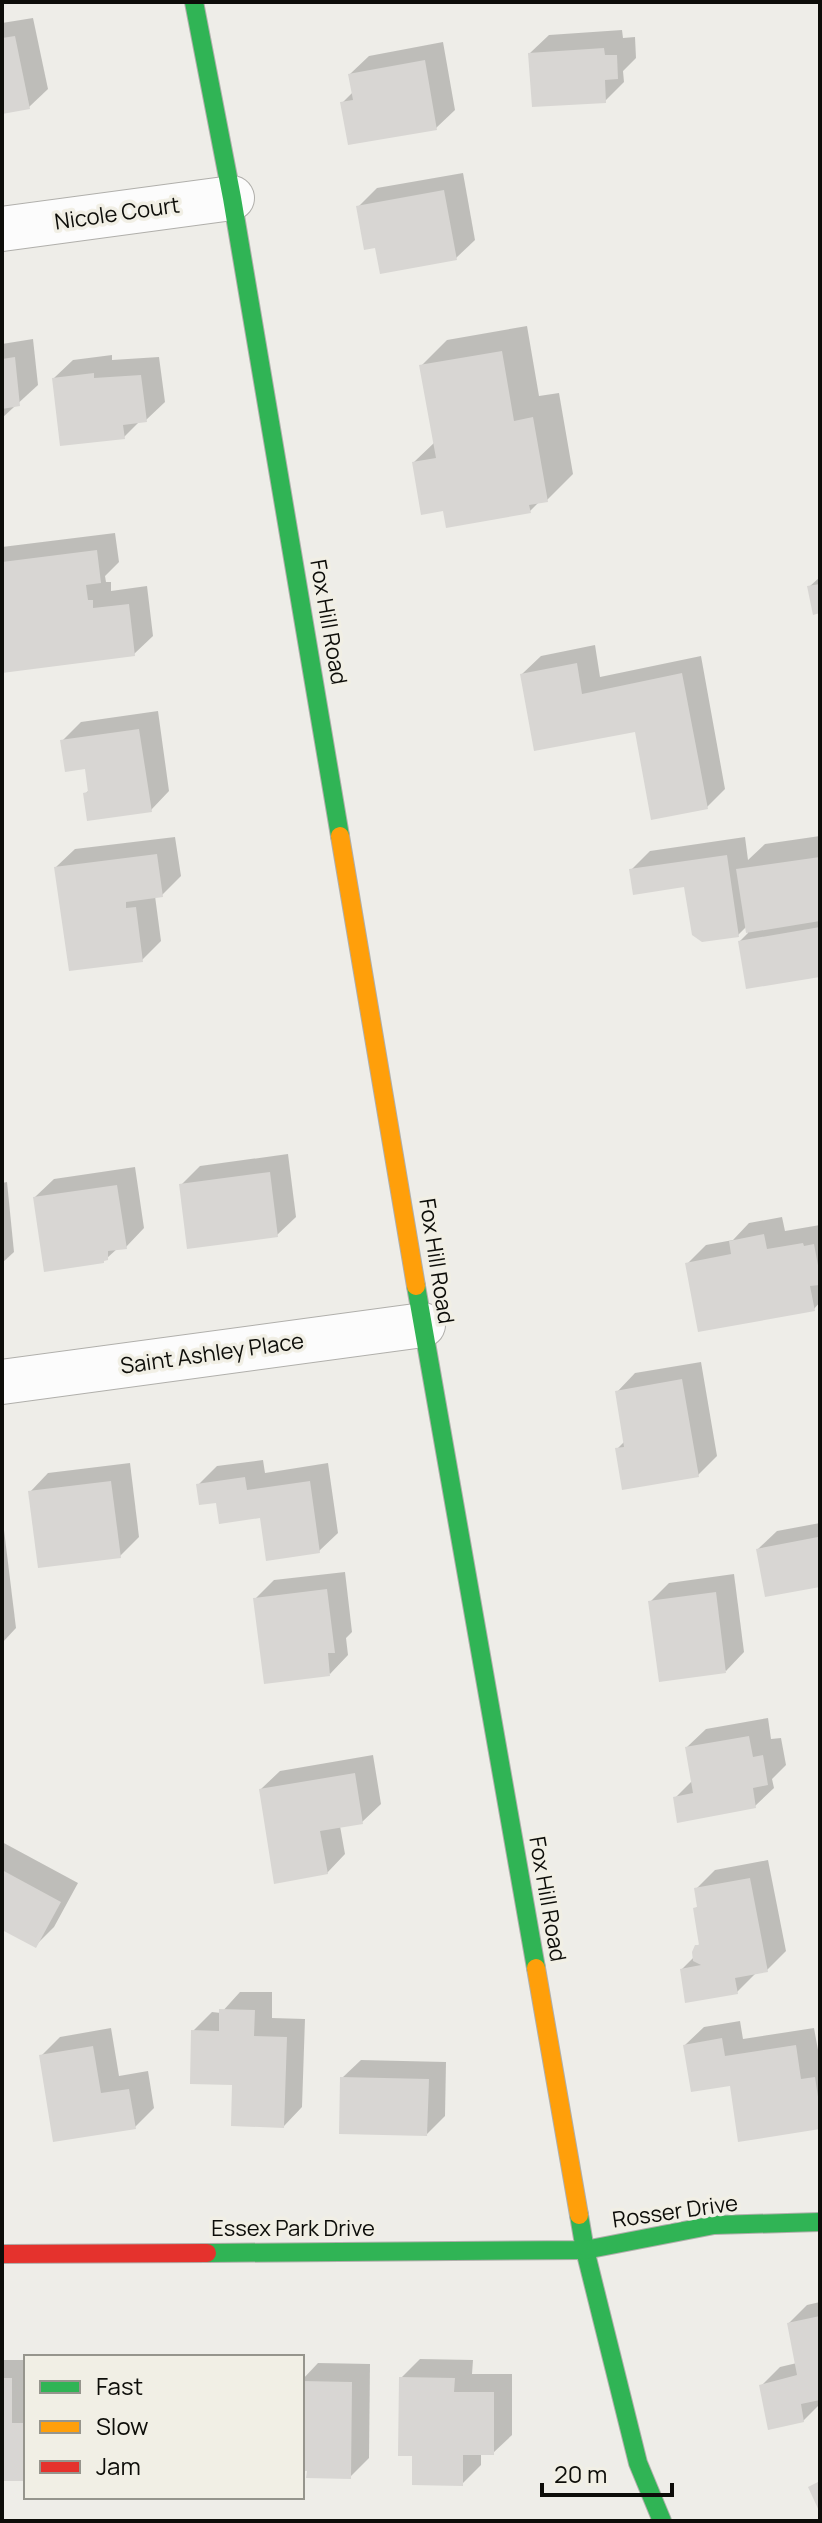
<svg xmlns="http://www.w3.org/2000/svg" width="822" height="2523" font-family="Manrope,sans-serif">
<style>
.shadow{fill:#0003}
.building{fill:#d8d6d3}
.lines{fill:none;stroke-linecap:round;stroke-linejoin:round}
.street-casing{stroke:#b0afab;stroke-width:46}
.fast-casing{stroke:#b0afab;stroke-width:20}
.slow-casing{stroke:#b0afab;stroke-width:20}
.jam-casing{stroke:#b0afab;stroke-width:20}
.street{stroke:#fcfcfc;stroke-width:44}
.fast{stroke:#30b455;stroke-width:18}
.slow{stroke:#ff9f0a;stroke-width:18}
.jam{stroke:#e5322d;stroke-width:18}
.labels{text-anchor:middle;dominant-baseline:central;stroke-width:7;stroke-linejoin:round;paint-order:stroke}
.street-label{font-size:22px;fill:#0d0d09;stroke:#f1efe5}
</style>
<rect width="100%" height="100%" fill="#eeede8"/>
<g class="shadow">
<polygon points="33,18 48,89 29,107 2,112 2,23"/>
<polygon points="622,30 623,38 635,37 636,58 623,71 624,82 605,101 530,53 549,35"/>
<polygon points="443,42 455,110 436,128 342,103 353,92 350,74 369,56"/>
<polygon points="463,173 475,240 456,258 376,245 358,207 377,188"/>
<polygon points="527,326 539,396 559,393 573,474 547,500 540,501 530,511 414,462 435,442 421,366 447,340"/>
<polygon points="33,339 38,385 2,418 2,344"/>
<polygon points="112,355 112,360 159,357 165,402 146,420 140,421 124,437 54,378 73,360"/>
<polygon points="115,533 119,562 105,576 106,582 111,582 111,591 147,586 153,636 134,654 2,671 2,547"/>
<polygon points="820,577 820,611 809,587"/>
<polygon points="595,645 600,677 701,656 725,789 707,807 637,730 522,674 541,656"/>
<polygon points="158,711 169,791 151,810 85,794 90,789 87,767 62,741 81,722"/>
<polygon points="820,836 820,975 740,941 748,933 747,926 738,935 686,885 631,870 650,851 745,837 748,860 765,844"/>
<polygon points="175,837 181,876 162,895 155,896 161,941 142,960 56,867 75,849"/>
<polygon points="288,1154 296,1217 277,1235 181,1185 200,1166"/>
<polygon points="135,1167 144,1228 126,1247 118,1248 107,1258 35,1197 54,1179"/>
<polygon points="7,1182 14,1252 2,1263 2,1183"/>
<polygon points="782,1217 785,1231 820,1225 820,1302 814,1309 688,1263 706,1245 733,1240 749,1223"/>
<polygon points="701,1362 717,1456 698,1475 617,1449 625,1441 617,1392 635,1373"/>
<polygon points="263,1460 265,1473 328,1463 338,1533 319,1551 262,1516 218,1500 198,1485 217,1466"/>
<polygon points="130,1463 139,1537 120,1556 30,1492 48,1473"/>
<polygon points="820,1523 820,1585 767,1595 758,1549 777,1531"/>
<polygon points="2,1530 4,1530 16,1628 2,1643"/>
<polygon points="345,1572 352,1632 346,1638 348,1655 330,1674 255,1599 274,1580"/>
<polygon points="734,1574 744,1652 726,1671 650,1602 669,1583"/>
<polygon points="768,1718 771,1739 781,1738 786,1765 772,1779 774,1788 755,1806 675,1798 693,1780 687,1747 706,1729"/>
<polygon points="373,1755 381,1804 362,1822 340,1826 345,1854 327,1873 261,1789 280,1771"/>
<polygon points="2,1842 78,1883 54,1927 35,1946 5,1929 2,1934"/>
<polygon points="768,1860 786,1951 767,1970 756,1973 737,1992 682,1969 695,1956 697,1946 701,1943 695,1909 699,1905 696,1889 715,1870"/>
<polygon points="240,1992 272,1992 272,2018 305,2019 302,2107 284,2126 193,2031 212,2012 221,2013"/>
<polygon points="740,2021 743,2039 814,2028 820,2061 820,2127 731,2084 685,2045 704,2027"/>
<polygon points="111,2028 119,2076 148,2071 154,2108 135,2127 42,2055 60,2037"/>
<polygon points="361,2060 446,2062 445,2116 427,2134 342,2078"/>
<polygon points="820,2302 820,2404 803,2421 762,2385 780,2367 797,2363 789,2323 807,2305"/>
<polygon points="420,2359 473,2360 472,2374 512,2374 512,2435 493,2453 481,2453 481,2465 462,2484 414,2454 401,2378"/>
<rect x="2" y="2360" width="24" height="119"/>
<polygon points="318,2363 370,2364 369,2458 350,2477 302,2469 302,2380"/>
</g>
<g class="building">
<polygon points="15,36 30,109 2,114 2,38"/>
<polygon points="604,48 605,55 617,55 618,79 605,80 606,103 532,107 528,53"/>
<polygon points="425,60 437,130 348,145 340,102 353,100 348,74"/>
<polygon points="444,190 457,260 380,274 375,248 364,250 356,206"/>
<polygon points="502,351 514,421 533,417 548,502 529,505 531,513 446,528 443,511 421,515 412,462 436,458 419,365"/>
<polygon points="15,357 20,406 2,409 2,359"/>
<polygon points="94,373 94,378 141,375 147,422 123,425 125,439 60,446 52,378"/>
<polygon points="97,550 101,583 86,585 88,600 93,600 93,608 129,604 135,656 2,673 2,562"/>
<polygon points="820,584 820,613 813,615 807,586"/>
<polygon points="577,663 582,694 682,673 708,809 651,820 635,732 534,751 520,674"/>
<polygon points="139,729 152,812 87,821 83,793 88,792 85,769 65,772 60,740"/>
<polygon points="157,854 163,897 126,902 126,908 136,907 143,962 69,971 54,867"/>
<polygon points="727,855 739,937 702,942 692,935 684,887 633,895 629,869"/>
<polygon points="820,857 820,921 746,933 736,869"/>
<polygon points="820,927 820,977 746,989 738,941"/>
<polygon points="270,1172 278,1237 187,1249 179,1184"/>
<polygon points="117,1185 127,1249 108,1251 108,1260 104,1261 104,1263 44,1272 33,1197"/>
<polygon points="764,1234 767,1249 803,1243 804,1246 814,1244 820,1276 820,1285 810,1286 815,1311 698,1332 685,1263 731,1254 729,1241"/>
<polygon points="682,1379 699,1477 622,1490 615,1448 624,1447 615,1391"/>
<polygon points="245,1477 247,1490 310,1481 320,1553 266,1561 260,1518 219,1524 216,1503 199,1505 196,1484"/>
<polygon points="111,1481 121,1558 38,1568 28,1491"/>
<polygon points="818,1537 820,1587 765,1597 756,1549"/>
<polygon points="327,1589 335,1653 328,1653 330,1676 264,1684 253,1598"/>
<polygon points="716,1592 726,1673 659,1682 648,1601"/>
<polygon points="749,1736 753,1757 763,1755 768,1785 753,1788 756,1808 677,1823 673,1797 693,1793 685,1747"/>
<polygon points="355,1773 363,1824 320,1831 328,1874 274,1884 259,1789"/>
<polygon points="2,1870 61,1902 36,1948 2,1930"/>
<polygon points="750,1878 768,1972 735,1978 738,1994 685,2003 680,1969 701,1965 693,1961 692,1952 695,1945 699,1945 693,1908 697,1907 694,1888"/>
<polygon points="219,2009 255,2010 254,2036 287,2037 284,2128 231,2126 232,2085 190,2084 191,2030 219,2031"/>
<polygon points="722,2038 725,2056 796,2045 801,2079 815,2077 820,2110 820,2129 738,2142 730,2086 691,2092 683,2045"/>
<polygon points="93,2046 101,2093 129,2089 136,2129 53,2142 39,2055"/>
<polygon points="340,2077 429,2079 427,2136 339,2134"/>
<polygon points="820,2316 820,2400 801,2404 804,2422 768,2430 759,2385 797,2375 787,2323"/>
<polygon points="399,2377 455,2378 454,2392 494,2392 494,2455 463,2455 463,2486 412,2485 412,2456 398,2456"/>
<polygon points="2,2378 12,2378 12,2423 26,2423 26,2481 2,2481"/>
<polygon points="302,2381 352,2382 351,2479 306,2478 307,2471 302,2471"/>
<polygon points="820,2481 820,2513 808,2487"/>
</g>
<g class="lines">
<defs>
<g id="street">
<polyline points="2,229 232,198"/>
<polyline points="2,1382 423,1325"/>
</g>
<g id="fast">
<polyline points="194,2 232,198 340,836"/>
<polyline points="416,1286 536,1968"/>
<polyline points="579,2215 585,2250 638,2463 662,2521"/>
<polyline points="207,2253 585,2250 714,2225 820,2222"/>
</g>
<g id="slow">
<polyline points="340,836 416,1286"/>
<polyline points="536,1968 579,2215"/>
</g>
<polyline id="jam" points="2,2254 207,2253"/>
</defs>
<use href="#street" class="street-casing"/>
<use href="#fast" class="fast-casing"/>
<use href="#slow" class="slow-casing"/>
<use href="#jam" class="jam-casing"/>
<use href="#street" class="street"/>
<use href="#fast" class="fast"/>
<use href="#slow" class="slow"/>
<use href="#jam" class="jam"/>
</g>
<g class="labels">
<g class="street-label">
<text transform="translate(117 213) rotate(-8)">Nicole Court</text>
<text transform="translate(329 622) rotate(80)">Fox Hill Road</text>
<text transform="translate(437 1261) rotate(81)">Fox Hill Road</text>
<text transform="translate(212 1353) rotate(-8)">Saint Ashley Place</text>
<text transform="translate(548 1899) rotate(80)">Fox Hill Road</text>
<text transform="translate(675 2211) rotate(-8)">Rosser Drive</text>
<text x="293" y="2228">Essex Park Drive</text>
</g>
</g>
<rect width="822" height="2523" fill="none" stroke="#0d0d09" stroke-width="8"/>
<rect x="24" y="2355" width="280" height="144" fill="#f1efe5" stroke="#96958d" stroke-width="2"/>
<rect x="40" y="2381" width="40" height="12" fill="#30b455" stroke="#96958d" stroke-width="2"/>
<text x="96" y="2395" font-size="24" fill="#0d0d09">Fast</text>
<rect x="40" y="2421" width="40" height="12" fill="#ff9f0a" stroke="#96958d" stroke-width="2"/>
<text x="96" y="2435" font-size="24" fill="#0d0d09">Slow</text>
<rect x="40" y="2461" width="40" height="12" fill="#e5322d" stroke="#96958d" stroke-width="2"/>
<text x="96" y="2475" font-size="24" fill="#0d0d09">Jam</text>
<path d="M542 2483v12h130v-12" fill="none" stroke="#0d0d09" stroke-width="4"/>
<text x="554" y="2483" font-size="24" fill="#0d0d09" stroke="#f1efe5" stroke-width="6" paint-order="stroke">20 m</text>
</svg>
